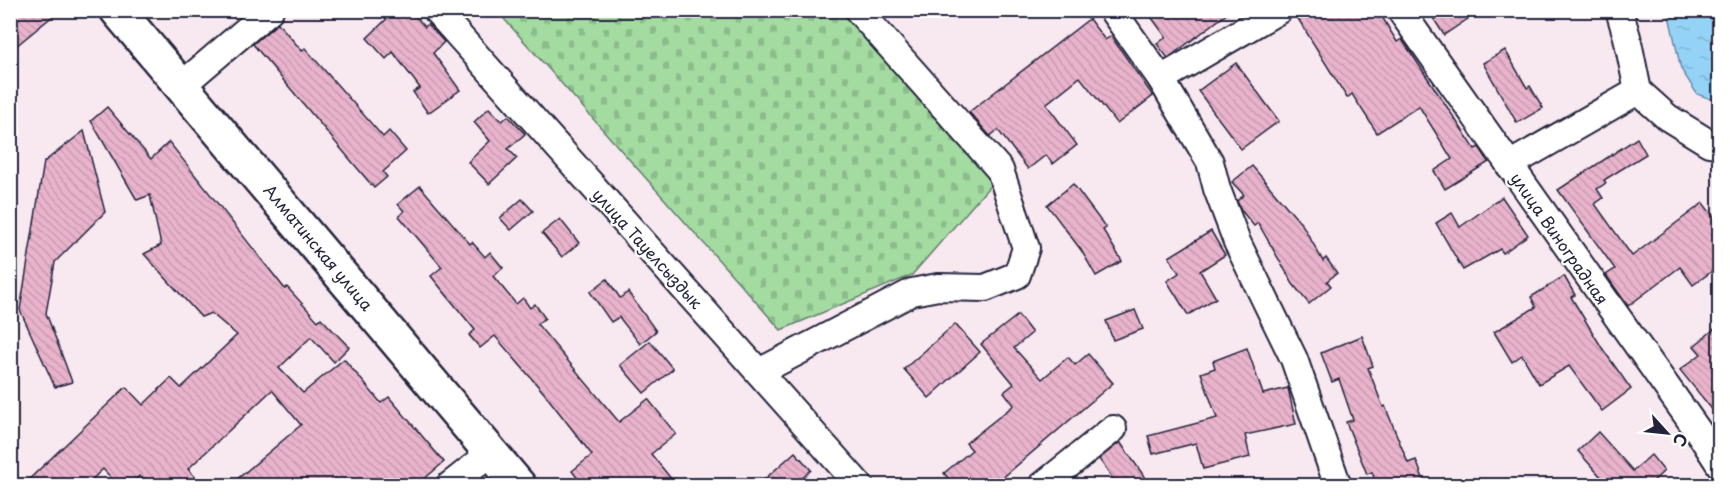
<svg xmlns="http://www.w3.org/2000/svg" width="1730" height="496" font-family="'Playpen Sans',sans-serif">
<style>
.cemetery{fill:url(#cemetery-stones);stroke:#627e6e;stroke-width:1.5}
.water{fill:url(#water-ripples);stroke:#668cab;stroke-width:1.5}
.building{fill:url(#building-back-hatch);stroke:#22223b;stroke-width:1.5}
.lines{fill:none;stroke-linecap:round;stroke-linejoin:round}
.minor-casing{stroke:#22223b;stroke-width:30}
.major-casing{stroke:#22223b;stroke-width:38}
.minor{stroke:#fff;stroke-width:26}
.major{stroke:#fff;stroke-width:33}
.labels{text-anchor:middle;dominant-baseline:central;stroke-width:4.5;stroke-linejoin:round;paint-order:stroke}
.street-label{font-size:16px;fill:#22223b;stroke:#fff}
</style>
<defs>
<pattern id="cemetery-stones" width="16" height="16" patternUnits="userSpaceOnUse" patternTransform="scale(1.5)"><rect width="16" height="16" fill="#a3dba0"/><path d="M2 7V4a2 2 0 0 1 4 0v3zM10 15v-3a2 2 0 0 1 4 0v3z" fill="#8cbc8b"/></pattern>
<pattern id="water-ripples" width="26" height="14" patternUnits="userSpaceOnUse" patternTransform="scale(1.5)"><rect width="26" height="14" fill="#94d3f5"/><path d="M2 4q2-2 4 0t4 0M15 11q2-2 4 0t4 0" fill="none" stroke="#7fb5d3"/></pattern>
<pattern id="building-back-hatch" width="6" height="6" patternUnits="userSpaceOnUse" patternTransform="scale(1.5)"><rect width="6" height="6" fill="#e9b3cc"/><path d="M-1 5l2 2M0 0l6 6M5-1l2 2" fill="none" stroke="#c89ab0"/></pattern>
</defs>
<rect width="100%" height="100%" fill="#f8e8f0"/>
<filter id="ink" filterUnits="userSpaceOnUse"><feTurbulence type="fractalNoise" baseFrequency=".0167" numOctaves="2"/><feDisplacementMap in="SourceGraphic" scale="12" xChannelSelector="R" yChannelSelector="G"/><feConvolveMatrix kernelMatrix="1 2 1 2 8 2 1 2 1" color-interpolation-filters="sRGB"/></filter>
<g filter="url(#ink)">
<polygon class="cemetery" points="497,11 843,11 894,66 994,181 912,275 781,330"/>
<polygon class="water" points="1668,11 1719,11 1719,102 1697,94 1681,69"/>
<g class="building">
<polygon points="17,10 60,10 10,51 10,16"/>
<polygon points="396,10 410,10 425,27 428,24 444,42 433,53 460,90 428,113 413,92 420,88 393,52 386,59 367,38"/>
<polygon points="1146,10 1232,10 1168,58 1157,44 1166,37"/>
<polygon points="1307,10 1378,10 1397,42 1402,39 1403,41 1475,149 1479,147 1489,162 1445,189 1434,171 1452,159 1419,106 1377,133 1352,94 1347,98 1297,17"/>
<polygon points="1428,10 1481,10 1444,35"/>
<polygon points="1089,19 1105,40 1111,36 1153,96 1117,124 1080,77 1046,104 1077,145 1053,164 1046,155 1028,169 998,130 990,136 969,112"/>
<polygon points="278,23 302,51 305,48 383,137 389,131 406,151 383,172 387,177 374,188 253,44"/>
<polygon points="1505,50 1527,88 1530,86 1543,108 1517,123 1483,63"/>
<polygon points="1236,63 1279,121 1241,149 1198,91"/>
<polygon points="107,107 151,159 169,142 285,289 287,287 318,321 321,318 349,347 334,362 311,337 279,368 303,393 344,359 381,403 389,397 444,462 416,486 229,486 301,425 272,390 188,469 203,486 148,486 139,476 129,486 119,486 103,469 85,486 22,486 126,387 143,405 171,378 181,388 237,335 211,313 201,317 144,254 161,245 150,195 137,200 91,121"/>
<polygon points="489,108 502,121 508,116 525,134 508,149 517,158 489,184 468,162 490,141 474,122"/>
<polygon points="84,131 105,212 55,262 46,313 72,382 55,387 20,310 44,162"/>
<polygon points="1637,138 1646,154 1604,180 1606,183 1597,189 1603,198 1595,204 1632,256 1703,203 1719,224 1719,266 1693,285 1680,267 1628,306 1606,275 1615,269 1558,190"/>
<polygon points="1252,166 1303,226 1323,261 1326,258 1337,273 1327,281 1331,286 1309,304 1293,284 1258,223 1254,226 1241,210 1237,201 1244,195 1232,182"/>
<polygon points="1073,184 1106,228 1103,230 1122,261 1096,276 1081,250 1047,205"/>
<polygon points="420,186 470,244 472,242 485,257 490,252 503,268 493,276 516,304 523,298 530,308 535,304 545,318 537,324 619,422 648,399 676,434 651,454 677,486 584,486 572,471 592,455 544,393 495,336 480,348 469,335 475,330 431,276 442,267 399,216 404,211 398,204"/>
<polygon points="1502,197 1528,235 1503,253 1500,249 1463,270 1436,223 1452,213 1460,227"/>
<polygon points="522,199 533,211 511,230 500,218"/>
<polygon points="560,219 579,243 562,257 542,233"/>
<polygon points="1211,231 1225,255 1200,271 1216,298 1188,315 1167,281 1179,273 1169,257"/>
<polygon points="1564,276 1575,295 1571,297 1602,348 1631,389 1602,411 1569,366 1539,384 1522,355 1512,362 1494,332 1536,307 1531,297"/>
<polygon points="607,279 620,298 628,292 656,331 640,344 619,317 611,322 590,292"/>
<polygon points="1135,310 1143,329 1113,340 1106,321"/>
<polygon points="1018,315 1032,333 1014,348 1042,379 1068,357 1075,365 1088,354 1113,383 993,486 954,486 944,473 972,450 966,443 1014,405 1004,392 1014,384 981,344"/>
<polygon points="955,324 980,352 929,398 904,369"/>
<polygon points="1719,325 1719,418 1680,370 1701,354 1694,346"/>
<polygon points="1362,336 1373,366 1368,368 1383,407 1385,406 1408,463 1416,460 1426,486 1377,486 1372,472 1367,474 1346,422 1353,420 1339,379 1332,382 1321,353"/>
<polygon points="650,341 673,369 644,393 620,365"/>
<polygon points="1247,348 1263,394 1288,388 1296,424 1245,435 1250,457 1203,469 1196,443 1153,454 1148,436 1217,418 1201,373 1215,368 1213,361"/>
<polygon points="1598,432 1633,471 1651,455 1664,471 1648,486 1609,486 1578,451"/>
<polygon points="1120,442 1151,486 1118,486 1099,459"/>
<polygon points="795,452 811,470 794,486 757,486"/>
</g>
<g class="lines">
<defs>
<g id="minor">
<polyline points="436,10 860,486"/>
<polyline points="1112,10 1161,79 1210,162 1217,189 1237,242 1294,359 1338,486"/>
<polyline points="1400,10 1698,431 1720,465"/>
<polyline points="1619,10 1627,37 1638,91 1667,117 1709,143 1720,144"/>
<polyline points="1161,79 1279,10"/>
<polyline points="182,85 270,10"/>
<polyline points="1509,165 1638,91"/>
<polyline points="759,372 912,292 938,287 985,288 1017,275 1026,248 1000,170 858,10"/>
<polyline points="449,486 491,453"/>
<polyline points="1042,486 1113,429"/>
</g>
<polyline id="major" points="117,10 519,486"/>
</defs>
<use href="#minor" class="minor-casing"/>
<use href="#major" class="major-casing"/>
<use href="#minor" class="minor"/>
<use href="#major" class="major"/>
</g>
</g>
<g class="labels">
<g class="street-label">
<text transform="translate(1560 238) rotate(55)">улица Виноградная</text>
<text transform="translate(319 247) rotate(50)">Алматинская улица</text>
<text transform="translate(648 248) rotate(48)">улица Тауелсыздык</text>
</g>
</g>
<rect width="1730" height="496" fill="none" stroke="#fff" stroke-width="36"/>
<rect x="18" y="18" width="1694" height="460" fill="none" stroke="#22223b" stroke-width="2" filter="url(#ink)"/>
<g transform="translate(1667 433) rotate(117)" stroke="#ffffff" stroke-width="4.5" paint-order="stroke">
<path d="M0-4.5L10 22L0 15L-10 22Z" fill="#22223b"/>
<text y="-9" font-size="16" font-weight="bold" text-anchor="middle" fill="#22223b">С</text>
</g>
</svg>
